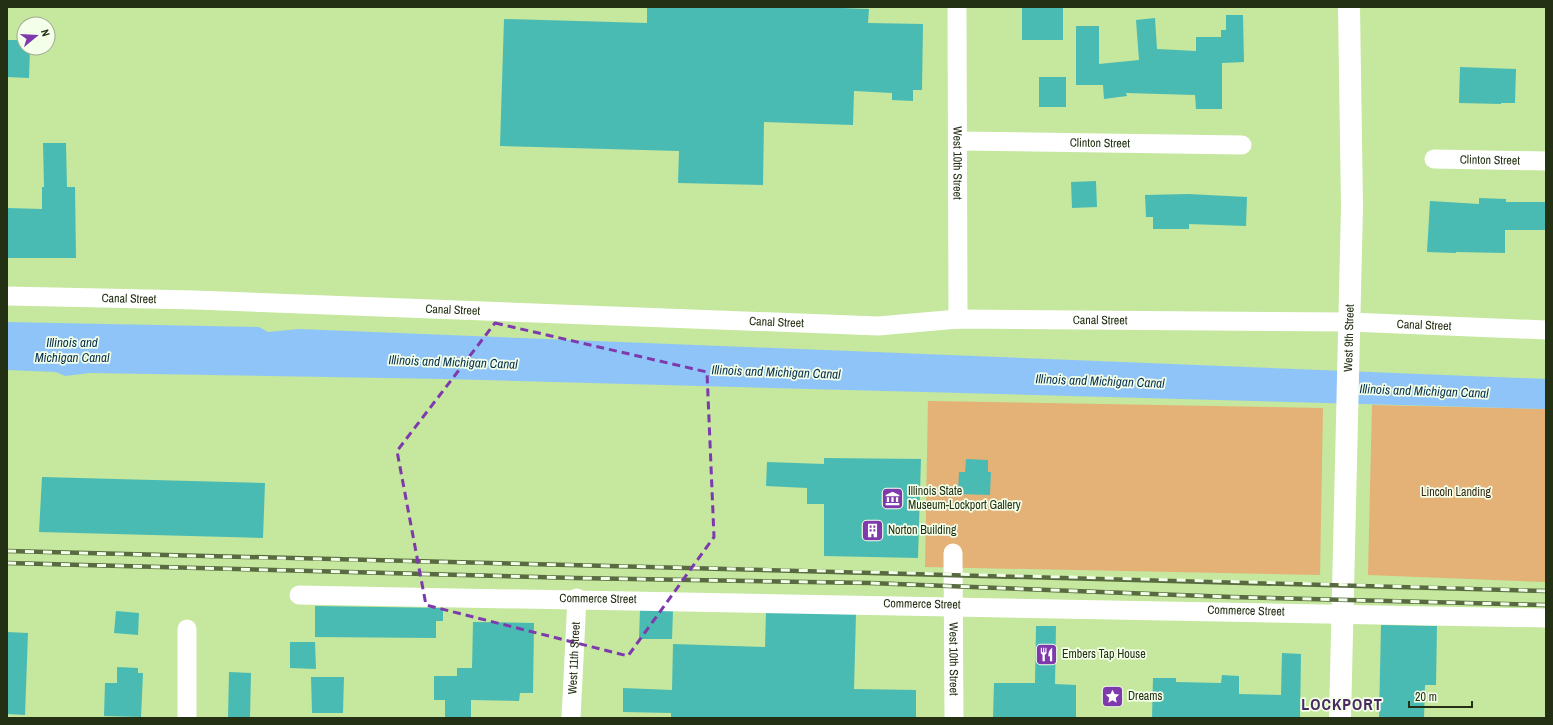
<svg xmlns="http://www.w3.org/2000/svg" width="1553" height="725" font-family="'Archivo Narrow',sans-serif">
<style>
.green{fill:#e4b177}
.water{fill:#8fc4f8}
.building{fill:#4abbb3}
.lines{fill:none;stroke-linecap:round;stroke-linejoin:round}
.minor{stroke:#fff;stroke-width:19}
.secondary{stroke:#fff;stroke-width:22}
.rail-casing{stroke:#586b40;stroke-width:4.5}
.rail{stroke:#f4ffe9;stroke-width:3;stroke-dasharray:9;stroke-linecap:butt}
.marked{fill:none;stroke:#7e39ad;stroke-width:3;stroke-dasharray:8 5;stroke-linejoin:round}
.labels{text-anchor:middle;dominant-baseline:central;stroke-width:3.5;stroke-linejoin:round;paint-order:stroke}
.street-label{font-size:12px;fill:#233013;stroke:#f4ffe9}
.poi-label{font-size:12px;fill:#233013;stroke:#f4ffe9;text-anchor:start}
.park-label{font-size:12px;fill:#382817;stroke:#f4ffe9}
.water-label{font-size:13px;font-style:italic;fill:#052e4f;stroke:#f4ffe9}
.district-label{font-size:16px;font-weight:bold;letter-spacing:1px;fill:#4b2a63;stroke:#f4ffe9}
</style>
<rect width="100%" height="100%" fill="#c5e79e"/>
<g class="green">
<polygon points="928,401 1323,408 1320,575 925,567"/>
<polygon points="1372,405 1546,409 1546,582 1368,575"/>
</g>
<polygon class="water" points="7,322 259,327 268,332 299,329 1546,379 1546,409 445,379 90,373 65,376 56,372 7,370"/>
<g class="building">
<polygon points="647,7 812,7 869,9 868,23 923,24 922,90 913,90 913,101 892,100 892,93 854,91 853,125 764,122 763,185 678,183 679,151 500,146 504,19 647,23"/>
<rect x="1022" y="8" width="41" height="32"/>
<polygon points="1226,15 1243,15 1244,62 1222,63 1222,109 1196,109 1195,95 1126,93 1127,96 1104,99 1103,85 1076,85 1076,26 1099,26 1099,64 1139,60 1136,20 1155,18 1157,49 1196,51 1196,37 1221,37 1221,30 1226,30"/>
<polygon points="7,40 24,40 24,48 30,48 29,78 7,77"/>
<polygon points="1460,67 1516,69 1515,103 1501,103 1501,104 1459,103"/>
<rect x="1039" y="77" width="27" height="30"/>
<polygon points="43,143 66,143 67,187 75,187 76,258 7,258 7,208 42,209 42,187 44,187"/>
<polygon points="1096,181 1097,207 1072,208 1071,182"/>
<polygon points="1188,194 1247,197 1246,226 1189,224 1189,229 1153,229 1153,217 1146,217 1145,195"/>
<polygon points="1479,198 1506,199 1506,202 1546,202 1546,230 1505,230 1505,253 1456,252 1456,253 1427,252 1430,201 1479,204"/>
<polygon points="824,458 921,459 918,558 824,556 824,504 807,504 807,488 766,486 767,462 824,464"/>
<polygon points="966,459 988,460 988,472 991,472 990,495 958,494 959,472 965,472"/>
<polygon points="42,477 265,483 263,538 39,532"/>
<polygon points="315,606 443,608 443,621 436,621 436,638 315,637"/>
<polygon points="640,610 673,611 672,639 639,639"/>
<polygon points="116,611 139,613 138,635 114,633"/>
<polygon points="766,612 856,614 854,689 916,690 916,718 671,718 671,713 623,712 623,688 672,690 673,644 765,647"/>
<polygon points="473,622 534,623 533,693 520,693 519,701 471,700 471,718 445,718 445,700 434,700 434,676 457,676 457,668 472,668"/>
<polygon points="1381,625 1437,626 1436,685 1425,685 1424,718 1379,718"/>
<polygon points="1036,626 1056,626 1055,684 1076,685 1076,718 993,718 994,683 1035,683"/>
<polygon points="7,632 28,633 25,715 7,714 8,676 7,676"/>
<polygon points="290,642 315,642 316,669 290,668"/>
<polygon points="1282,653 1301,654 1300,718 1152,718 1153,678 1176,678 1176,682 1221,683 1222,675 1239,676 1239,694 1281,695"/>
<polygon points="117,667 138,668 138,673 143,673 141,717 104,716 105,683 117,683"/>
<polygon points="229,672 251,673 250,718 228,718"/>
<polygon points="311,677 344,677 343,713 312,713"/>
</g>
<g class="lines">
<g class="minor">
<path id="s1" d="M957 7 958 319"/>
<path id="s2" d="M958 141 1242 145"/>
<path id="s3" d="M1434 159 1546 161"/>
<path id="s4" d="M7 296 195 300 878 326 958 319 1349 322 1546 330"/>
<path id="s5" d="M953 553 954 718"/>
<path id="s6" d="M299 595C714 599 1130 607 1546 618"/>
<polyline points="187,629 187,718"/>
<path id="s7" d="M571 718 577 598"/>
</g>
<path class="secondary" id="s8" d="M1340 718 1352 207 1349 7"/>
<defs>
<g id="rail">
<path d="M7 551C520 565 1033 574 1546 591"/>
<polyline points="7,563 575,578 870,583 1231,597 1546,605"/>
</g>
</defs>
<use href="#rail" class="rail-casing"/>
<use href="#rail" class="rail"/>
</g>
<path class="marked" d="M495 323 707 372 714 537 628 656 426 605 397 451Z"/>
<defs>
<symbol id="museum-square" viewBox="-11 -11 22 22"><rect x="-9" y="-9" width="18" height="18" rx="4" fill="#7e39ad" stroke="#f4ffe9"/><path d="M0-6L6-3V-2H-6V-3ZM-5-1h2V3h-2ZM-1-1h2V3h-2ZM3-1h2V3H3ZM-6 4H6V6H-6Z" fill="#fff"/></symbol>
<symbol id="building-square" viewBox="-11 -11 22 22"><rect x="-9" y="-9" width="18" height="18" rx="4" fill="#7e39ad" stroke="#f4ffe9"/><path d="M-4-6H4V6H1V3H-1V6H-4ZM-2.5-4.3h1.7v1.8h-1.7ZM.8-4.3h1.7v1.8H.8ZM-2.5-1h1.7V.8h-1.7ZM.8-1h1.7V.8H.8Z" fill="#fff"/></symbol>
<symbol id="restaurant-square" viewBox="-11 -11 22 22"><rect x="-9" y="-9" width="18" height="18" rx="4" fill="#7e39ad" stroke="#f4ffe9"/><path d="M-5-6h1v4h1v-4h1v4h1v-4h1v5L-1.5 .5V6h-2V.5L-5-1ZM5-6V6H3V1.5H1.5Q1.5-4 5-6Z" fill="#fff"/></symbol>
<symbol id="sight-square" viewBox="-11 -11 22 22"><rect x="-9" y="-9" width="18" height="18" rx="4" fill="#7e39ad" stroke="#f4ffe9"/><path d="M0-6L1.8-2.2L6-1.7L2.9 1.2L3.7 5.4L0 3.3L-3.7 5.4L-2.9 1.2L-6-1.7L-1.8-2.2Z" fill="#fff"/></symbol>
</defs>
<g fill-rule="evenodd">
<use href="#museum-square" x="880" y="486" width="25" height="25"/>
<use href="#building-square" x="860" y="518" width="25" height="25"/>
<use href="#restaurant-square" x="1034" y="642" width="25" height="25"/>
<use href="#sight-square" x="1100" y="684" width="25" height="25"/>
</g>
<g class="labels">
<g class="street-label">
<text stroke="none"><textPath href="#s2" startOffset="142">Clinton Street</textPath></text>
<text stroke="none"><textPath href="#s3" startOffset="56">Clinton Street</textPath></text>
<text stroke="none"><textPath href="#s1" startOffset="156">West 10th Street</textPath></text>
<text stroke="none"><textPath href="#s4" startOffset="122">Canal Street</textPath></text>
<text stroke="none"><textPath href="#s4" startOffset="446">Canal Street</textPath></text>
<text stroke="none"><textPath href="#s4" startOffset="1094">Canal Street</textPath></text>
<text stroke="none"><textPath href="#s4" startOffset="770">Canal Street</textPath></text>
<text stroke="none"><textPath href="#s4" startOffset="1418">Canal Street</textPath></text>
<text stroke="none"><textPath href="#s8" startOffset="380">West 9th Street</textPath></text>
<text stroke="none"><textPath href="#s6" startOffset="299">Commerce Street</textPath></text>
<text stroke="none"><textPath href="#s6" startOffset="623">Commerce Street</textPath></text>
<text stroke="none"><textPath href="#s6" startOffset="947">Commerce Street</textPath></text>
<text stroke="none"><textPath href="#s7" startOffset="60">West 11th Street</textPath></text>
<text stroke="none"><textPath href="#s5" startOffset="106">West 10th Street</textPath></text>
</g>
<g class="poi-label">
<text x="908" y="491">Illinois State<tspan x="908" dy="14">Museum-Lockport Gallery</tspan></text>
<text x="888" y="530">Norton Building</text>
<text x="1062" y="654">Embers Tap House</text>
<text x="1128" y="696">Dreams</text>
</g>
<g class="park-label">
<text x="1456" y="492">Lincoln Landing</text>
</g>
<g class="water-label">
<text x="72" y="342">Illinois and<tspan x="72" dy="15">Michigan Canal</tspan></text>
<text transform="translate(453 362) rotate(2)">Illinois and Michigan Canal</text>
<text transform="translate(776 372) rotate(2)">Illinois and Michigan Canal</text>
<text transform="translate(1100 381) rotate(2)">Illinois and Michigan Canal</text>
<text transform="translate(1424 391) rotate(2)">Illinois and Michigan Canal</text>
</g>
<g class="district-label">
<text x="1342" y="704">LOCKPORT</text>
</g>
</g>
<rect width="1553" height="725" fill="none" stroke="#233013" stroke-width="16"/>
<g transform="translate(36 36) rotate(72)"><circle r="19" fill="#f4ffe9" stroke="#a0ac93"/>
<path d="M0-3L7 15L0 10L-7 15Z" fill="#7e39ad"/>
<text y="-6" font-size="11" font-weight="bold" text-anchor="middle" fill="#233013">N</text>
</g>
<path d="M1409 701v6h63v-6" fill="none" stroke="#233013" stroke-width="2"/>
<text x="1415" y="701" font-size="12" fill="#233013" stroke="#f4ffe9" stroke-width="3" paint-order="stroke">20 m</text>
</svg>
